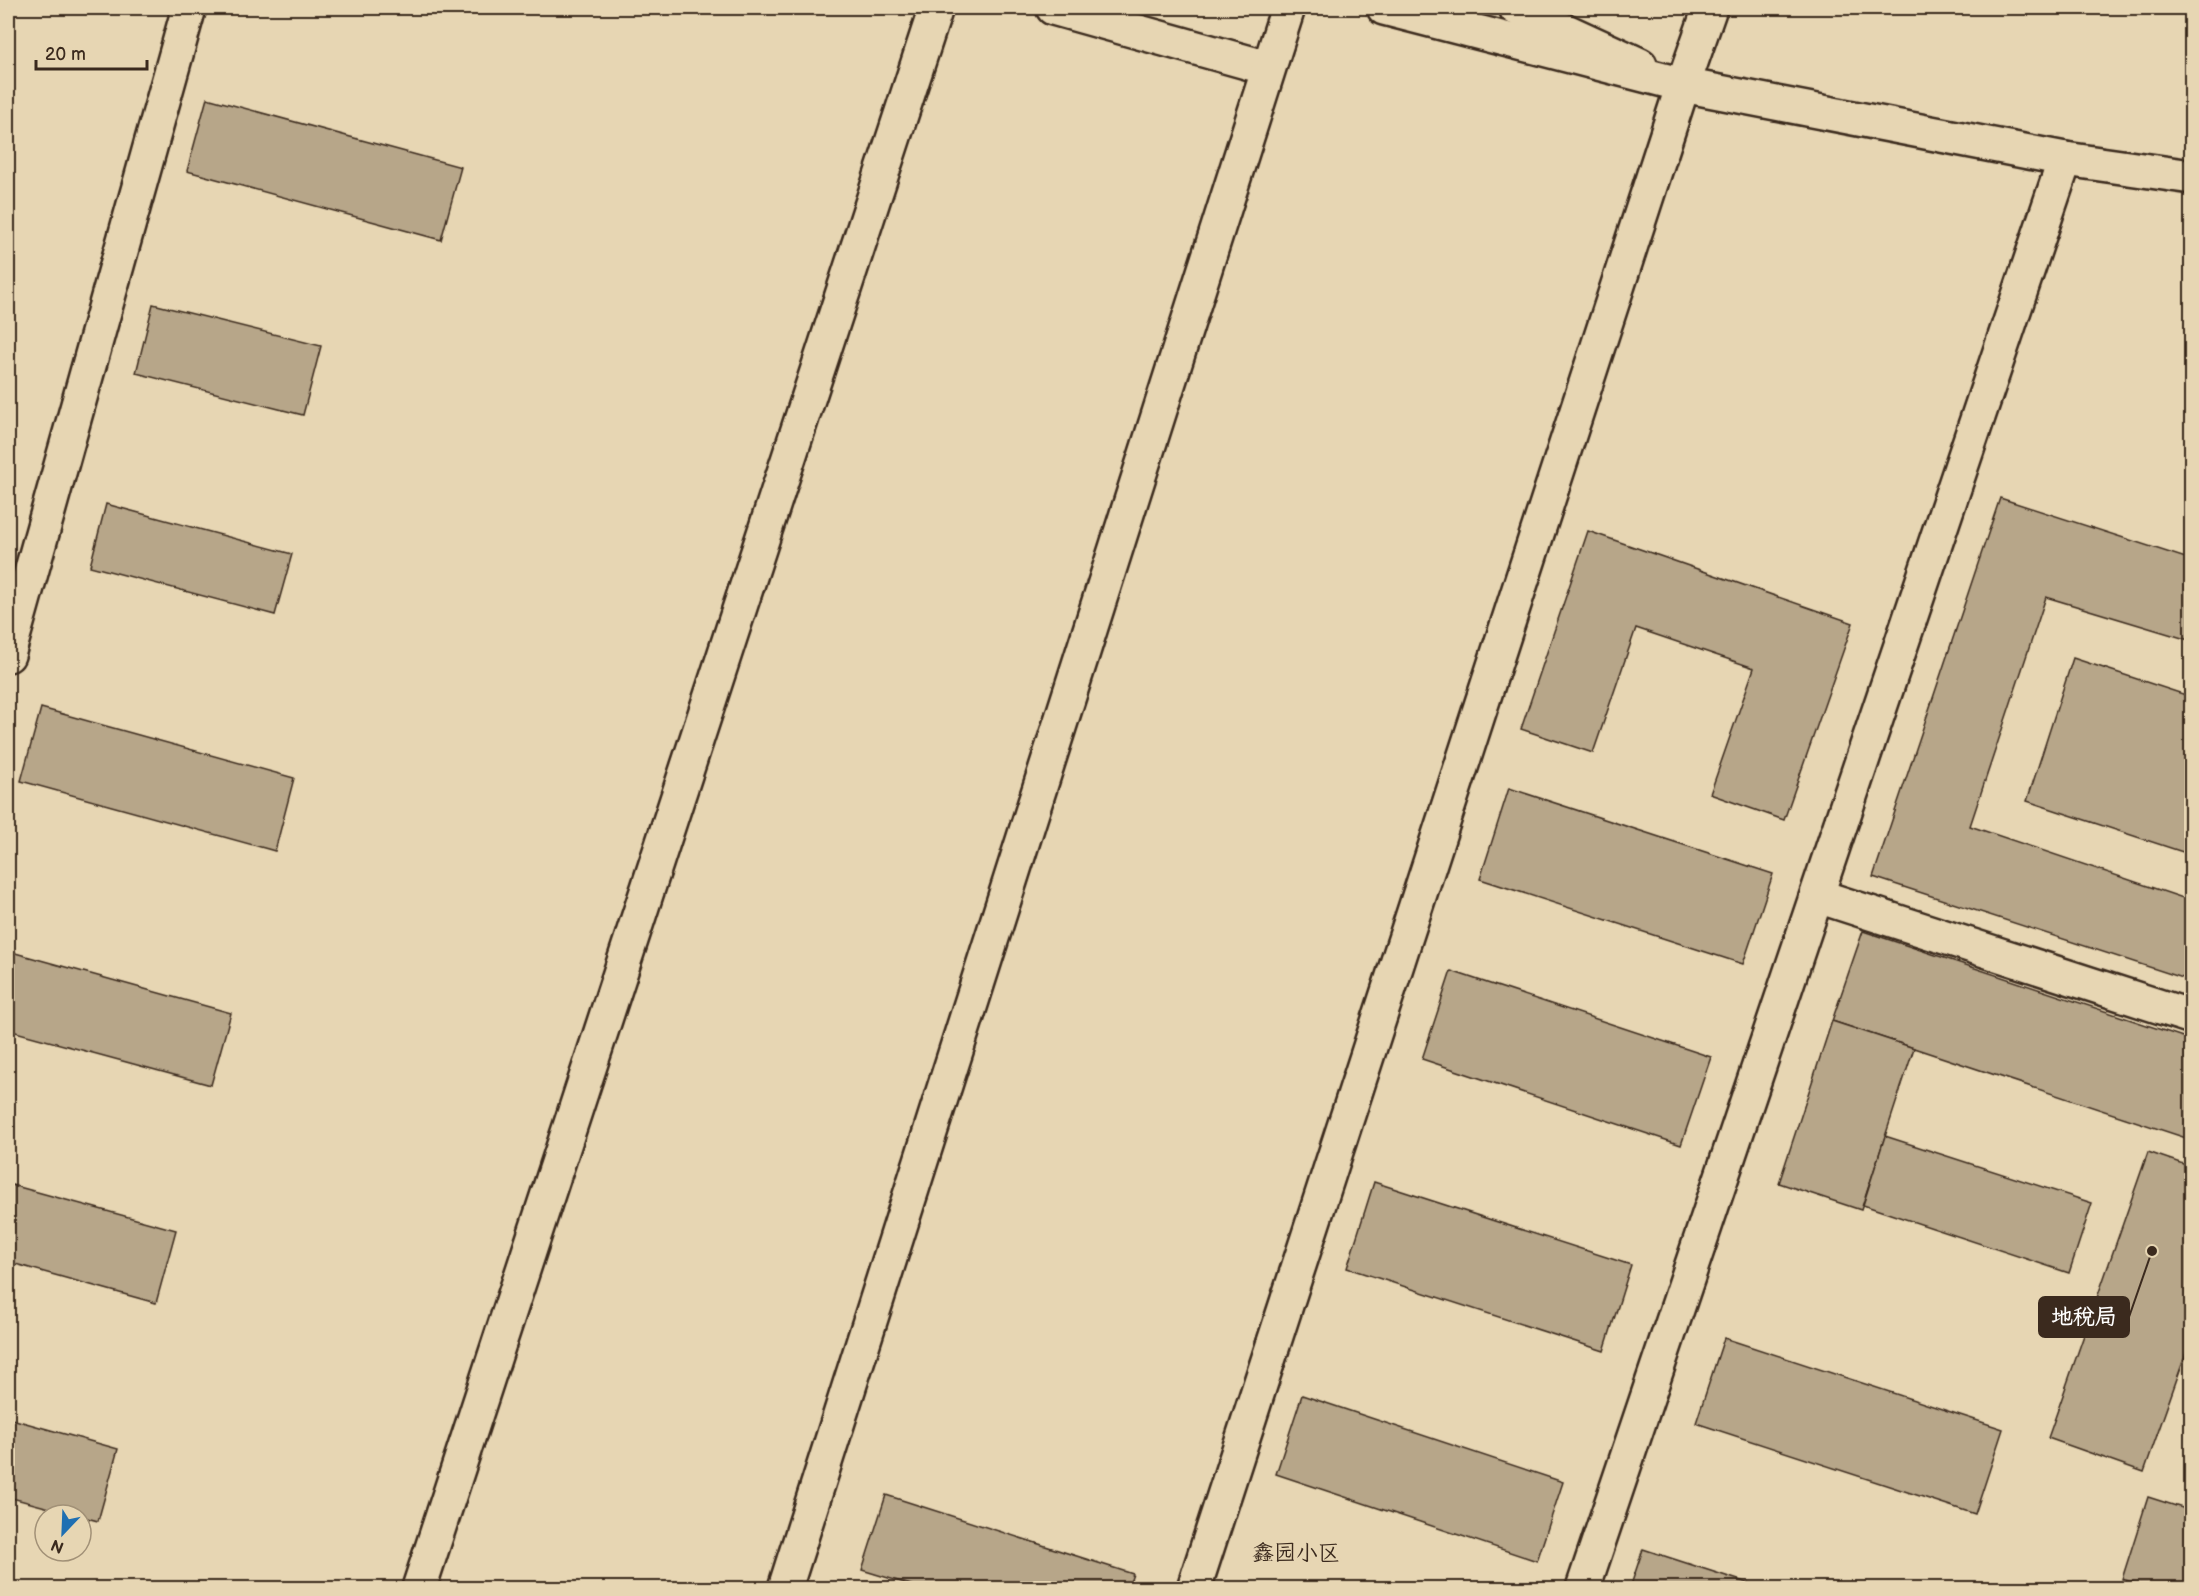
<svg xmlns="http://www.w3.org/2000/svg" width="2199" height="1596" font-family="'Balsamiq Sans','LXGW WenKai TC',sans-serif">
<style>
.building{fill:#b7a689;stroke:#3b2a1e;stroke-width:1.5}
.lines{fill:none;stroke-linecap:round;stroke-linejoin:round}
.minor-casing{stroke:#3b2a1e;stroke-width:38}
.major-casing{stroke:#3b2a1e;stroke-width:38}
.minor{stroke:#e7d6b3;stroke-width:33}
.major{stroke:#e7d6b3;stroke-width:33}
.labels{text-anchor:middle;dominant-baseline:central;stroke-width:6;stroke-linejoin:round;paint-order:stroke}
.neighbourhood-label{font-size:22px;fill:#3b2a1e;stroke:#e7d6b3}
.leader{fill:none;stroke:#3b2a1e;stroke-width:2}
.callout-dot{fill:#3b2a1e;stroke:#e7d6b3;stroke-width:2}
.callout{fill:#3b2a1e;stroke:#3b2a1e;stroke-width:2}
.callout-label{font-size:22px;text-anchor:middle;font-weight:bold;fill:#fff}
</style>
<rect width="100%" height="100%" fill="#e7d6b3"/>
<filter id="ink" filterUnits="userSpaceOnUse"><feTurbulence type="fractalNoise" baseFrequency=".0167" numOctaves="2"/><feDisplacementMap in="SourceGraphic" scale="12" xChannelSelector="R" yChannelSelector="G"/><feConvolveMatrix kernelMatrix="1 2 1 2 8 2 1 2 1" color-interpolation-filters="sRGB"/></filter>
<g filter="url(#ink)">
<g class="building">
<polygon points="207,98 461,167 441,240 187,171"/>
<polygon points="153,304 321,346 303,415 136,373"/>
<polygon points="2000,498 2192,560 2192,641 2046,597 1970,826 2192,901 2192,981 1873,877"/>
<polygon points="106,504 292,554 275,615 90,566"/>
<polygon points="1588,531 1853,623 1784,820 1710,794 1754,668 1636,628 1593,753 1521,729"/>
<polygon points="2073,658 2192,697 2192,855 2027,801"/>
<polygon points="41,708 294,778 275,851 21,781"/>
<polygon points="1509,788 1773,874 1743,964 1480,879"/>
<polygon points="1863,931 2192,1040 2192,1140 1832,1021"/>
<polygon points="8,951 231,1013 211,1085 8,1030"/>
<polygon points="1451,971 1711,1057 1681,1145 1422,1059"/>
<polygon points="1832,1021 1914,1048 1861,1210 1779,1183"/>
<polygon points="1885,1136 2092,1203 2069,1273 1863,1205"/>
<polygon points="2148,1152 2192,1167 2192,1336 2144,1472 2048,1438"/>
<polygon points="1374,1182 1631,1265 1604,1351 1347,1268"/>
<polygon points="8,1184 176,1230 156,1303 8,1262"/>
<polygon points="1724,1338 2003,1429 1975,1514 1696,1423"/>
<polygon points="1302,1395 1563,1482 1537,1561 1276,1474"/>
<polygon points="8,1418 118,1449 98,1521 8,1497"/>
<polygon points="886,1495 1133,1574 1128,1588 921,1588 862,1570"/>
<polygon points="2148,1497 2192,1511 2192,1588 2152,1588 2122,1579"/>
<polygon points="1643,1549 1763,1588 1630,1588"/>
</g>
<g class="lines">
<defs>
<g id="minor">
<polyline points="1053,8 1268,68"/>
<polyline points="1516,8 1640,65"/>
<polyline points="8,655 189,8"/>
<polyline points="1818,896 2192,1017"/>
<polyline points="419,1588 936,8"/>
<polyline points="785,1588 1288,8"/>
<polyline points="1194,1588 1683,85 1710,8"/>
<polyline points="1583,1588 2065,159"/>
</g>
<polyline id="major" points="1384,8 1683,85 2065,159 2192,177"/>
</defs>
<use href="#minor" class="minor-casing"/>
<use href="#major" class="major-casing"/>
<use href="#minor" class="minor"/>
<use href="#major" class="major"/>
</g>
</g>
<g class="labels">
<g class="neighbourhood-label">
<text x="1296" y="1553">鑫园小区</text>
</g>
</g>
<path class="leader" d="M2152 1251L2129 1317"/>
<circle class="callout-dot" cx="2152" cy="1251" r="6"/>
<rect class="callout" x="2039" y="1297" width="90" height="40" rx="6"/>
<g class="callout-label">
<text x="2084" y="1324">地税局</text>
</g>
<rect width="2199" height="1596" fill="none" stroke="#e7d6b3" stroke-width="30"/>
<rect x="15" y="15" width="2169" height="1566" fill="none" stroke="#3b2a1e" stroke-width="2" filter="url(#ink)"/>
<g transform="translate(63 1533) rotate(203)"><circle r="28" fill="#e7d6b3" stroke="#a29177" stroke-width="1.5"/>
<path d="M0-4.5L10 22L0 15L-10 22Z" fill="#1f6fb2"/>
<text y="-9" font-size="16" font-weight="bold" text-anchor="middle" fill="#3b2a1e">N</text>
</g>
<path d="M36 60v9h111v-9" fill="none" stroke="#3b2a1e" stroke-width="3"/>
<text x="45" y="60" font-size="18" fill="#3b2a1e" stroke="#e7d6b3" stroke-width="4.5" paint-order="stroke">20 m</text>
</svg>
